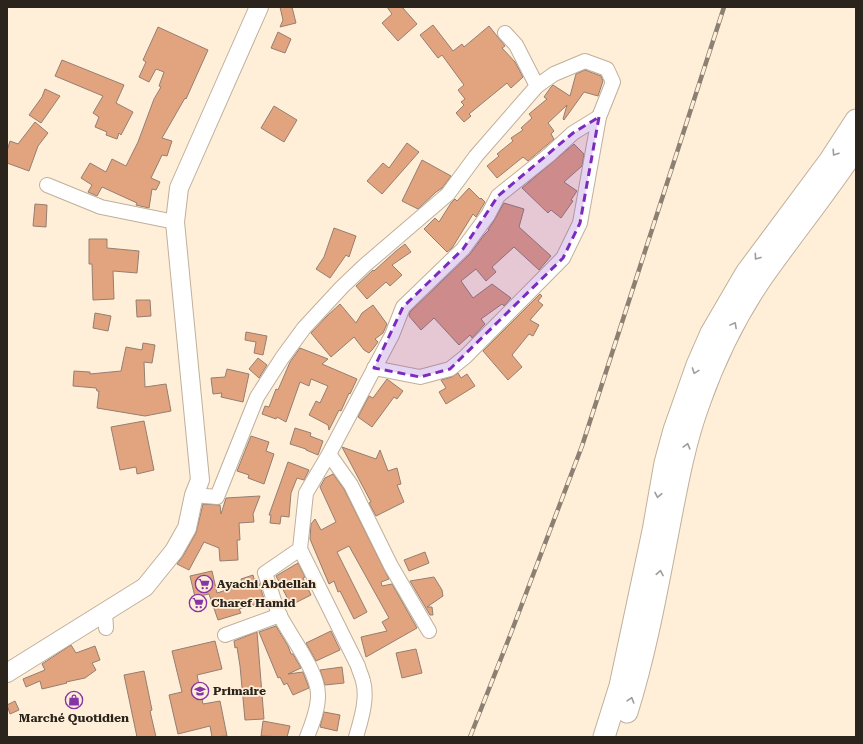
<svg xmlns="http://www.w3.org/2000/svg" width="863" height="744" font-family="'Roboto Serif',serif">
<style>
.building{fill:#e1a47f;stroke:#957e71}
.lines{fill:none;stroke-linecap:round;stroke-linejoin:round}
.minor-casing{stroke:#bfb09b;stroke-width:16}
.major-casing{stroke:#bfb09b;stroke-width:20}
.highway-casing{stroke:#bfb09b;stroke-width:23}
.minor{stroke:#fff;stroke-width:14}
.major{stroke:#fff;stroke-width:18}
.highway{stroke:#fff;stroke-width:21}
.rail-casing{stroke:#8b8072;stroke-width:4.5}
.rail{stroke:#ffefd9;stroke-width:3;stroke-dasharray:9;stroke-linecap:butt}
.oneway{stroke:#9f9c99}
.marked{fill:#7b2cbf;fill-opacity:0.2;stroke:#7b2cbf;stroke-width:3;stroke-dasharray:8 5;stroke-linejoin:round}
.labels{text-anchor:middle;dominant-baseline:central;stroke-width:3.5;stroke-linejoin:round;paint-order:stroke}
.poi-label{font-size:12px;font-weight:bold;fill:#2a241c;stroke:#ffefd9;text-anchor:start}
</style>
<rect width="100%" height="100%" fill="#ffefd9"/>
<g class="building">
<polygon points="280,7 292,7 296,23 280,27 283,20"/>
<polygon points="387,7 402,7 417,24 398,41 382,23 392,14"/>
<polygon points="433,25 453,51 462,44 464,47 489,26 505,46 502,48 515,62 523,77 511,88 507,83 469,114 471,116 464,122 456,113 464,105 461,102 465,99 458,90 464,85 442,55 438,58 420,35"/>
<polygon points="158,27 208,50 186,99 185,98 162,138 172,141 167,156 162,155 151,178 160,182 156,190 152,189 149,208 136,205 137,203 102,187 97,196 88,192 92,185 81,178 90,163 106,172 112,159 126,166 138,142 154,99 161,87 159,86 164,72 156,69 149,82 139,77 146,62 143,60"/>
<polygon points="278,32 291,39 285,53 271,48"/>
<polygon points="62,60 124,85 116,103 133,112 121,135 119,133 117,139 106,135 107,132 95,127 99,117 93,113 103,96 55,76"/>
<polygon points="585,70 601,76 603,81 598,96 584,92 564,120 563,119 567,105 548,123 554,131 551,134 554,139 528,161 523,157 497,178 487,166 499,156 497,154 513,141 511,138 523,130 521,128 532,118 529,114 547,99 544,97 551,87 553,85 570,96 576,74"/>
<polygon points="45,89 60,96 41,123 29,115 42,97"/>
<polygon points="274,106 297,120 284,142 261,128"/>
<polygon points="35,122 48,133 38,146 29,171 7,163 7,151 10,141 18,144"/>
<polygon points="407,143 419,152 382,194 367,181 383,163 389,168"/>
<polygon points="574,144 584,154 582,166 564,182 577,191 571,200 573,201 561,218 551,210 548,213 522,188"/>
<polygon points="422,160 451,176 442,188 436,192 418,209 402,201"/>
<polygon points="469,188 480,199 481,198 485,202 476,217 473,214 452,248 447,252 424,229 435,218 439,222 451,203 455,199 457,201"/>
<polygon points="504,203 524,209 519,227 551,256 539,270 514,247 492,267 496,272 486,281 476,269 461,281 473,298 492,284 511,298 504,306 502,304 481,319 485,324 472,338 470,335 459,345 434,318 421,330 409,316 410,312 470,254 484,235 489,230 488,230 495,219"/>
<polygon points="35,204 47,205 46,227 33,226"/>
<polygon points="334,228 356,236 349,257 346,255 330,278 316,269 324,257"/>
<polygon points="89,239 107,239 107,248 139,251 137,273 113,271 114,299 93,300 92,264 89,264"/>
<polygon points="405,244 411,252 392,265 402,275 390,286 386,282 367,299 356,286 373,270 374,271 396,251"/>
<polygon points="540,294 542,296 538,301 543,305 530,320 539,325 533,336 529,334 512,355 522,367 508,380 483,351"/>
<polygon points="136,300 150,300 151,316 137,317"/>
<polygon points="340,304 356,323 362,313 373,305 387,324 383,333 375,339 378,342 372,350 369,353 364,350 354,337 331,357 311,333 327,316"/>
<polygon points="95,313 111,316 108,331 93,328"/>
<polygon points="246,332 267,336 263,355 254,353 256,342 245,340"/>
<polygon points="143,343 155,345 152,363 144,362 145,387 166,384 171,411 145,416 97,408 99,391 97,391 96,388 73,386 74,371 90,372 90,374 121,371 126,347 142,350"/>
<polygon points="300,348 328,359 322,364 357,379 350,394 349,393 341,411 339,410 329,430 328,425 309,415 316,401 320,403 328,386 311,379 309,386 300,382 286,422 277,417 276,419 262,414 265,406 269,407 276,389 278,390 290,362"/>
<polygon points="258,358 267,365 259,378 249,369"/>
<polygon points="227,369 249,374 243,402 221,397 222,393 213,394 211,378 225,377"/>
<polygon points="458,373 461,378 467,374 475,386 446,404 439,392 446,388 441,380 452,377"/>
<polygon points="387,379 403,391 397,399 394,397 372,427 358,417 369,396 373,398"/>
<polygon points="144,421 154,470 137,474 136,467 120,470 111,427"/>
<polygon points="295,428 311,433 310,436 323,441 318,455 306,450 306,449 290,444"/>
<polygon points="251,436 269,442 266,451 274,454 264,484 248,478 249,475 237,471"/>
<polygon points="342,447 376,459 380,450 388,471 397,468 401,484 397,485 404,502 376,516 369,503 371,502"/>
<polygon points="288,462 309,470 304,480 297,478 291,493 289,517 281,516 280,524 270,523 271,515 269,515"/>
<polygon points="333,474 344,489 389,579 381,582 382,586 392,584 417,628 366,657 361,637 387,631 382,622 389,618 349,546 337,552 367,612 354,619 340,591 338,592 334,581 329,584 310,539 311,524 315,519 321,530 336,522 320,487 325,478"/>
<polygon points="260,496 253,514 254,522 239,523 240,540 237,540 238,560 220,561 219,548 204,542 189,570 177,564 183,556 196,533 203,504 220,505 221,514 226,498"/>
<polygon points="425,552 429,563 409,571 404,560"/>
<polygon points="298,563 305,577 303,578 311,595 291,605 276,576"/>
<polygon points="212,571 217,593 242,585 241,579 253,575 254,579 257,579 257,583 259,583 265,602 239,609 241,613 218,620 209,594 195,597 190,576"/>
<polygon points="434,577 442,590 443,596 427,607 432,607 433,615 430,615 410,581"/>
<polygon points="276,626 288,646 291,654 293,654 301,668 288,674 303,672 309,688 293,695 287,683 284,685 280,677 278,678 259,632"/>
<polygon points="331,631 340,650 316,661 306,643"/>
<polygon points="257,632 264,719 245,720 240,666 237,647 235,648 234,641"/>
<polygon points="215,641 222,669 197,675 203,704 220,701 227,736 212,737 210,726 178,734 169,695 182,692 172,651"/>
<polygon points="71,645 76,653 95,646 100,660 92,663 96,670 85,678 66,682 67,683 42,689 40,681 26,687 23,679 45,670 42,664"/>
<polygon points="416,649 422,673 402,678 396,653"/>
<polygon points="342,667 344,683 325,685 320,670"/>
<polygon points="144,671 152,710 150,711 156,737 137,737 124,675"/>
<polygon points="15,701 19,710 10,714 7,705"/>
<polygon points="324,712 340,715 337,731 320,727"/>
<polygon points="263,721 290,726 287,737 261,736"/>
</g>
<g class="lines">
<defs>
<g id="minor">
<polyline points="505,33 516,45 537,86"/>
<polyline points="47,185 101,207 175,222"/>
<polyline points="329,454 351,485 391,566 429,631"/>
<polyline points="194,495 217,497 257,397 282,358 304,328 342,287 364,266 448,194 476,156 537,86 554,74 585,61 607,69 613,82 599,117 580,223 563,258 465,357 450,369 420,377 374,368"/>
<path d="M300 549 358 666C359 671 362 676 363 681 368 698 361 720 356 737"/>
<polyline points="105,612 106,628"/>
<polyline points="225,635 280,615"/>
<path d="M307 737C312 724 318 710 318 696 319 673 291 637 280 616 274 603 270 587 265 573L300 549 306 493 329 454 392 335 403 307 463 249 488 215 498 196 549 155 573 133 599 117"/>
</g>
<polyline id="major" points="7,673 145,587 174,551 187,528 194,495 200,480 175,222 179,188 259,7"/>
<g id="highway">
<path d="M627 712C646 652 657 589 669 527 677 485 685 441 700 401 715 359 736 316 761 279 792 235 826 193 856 148"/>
<polyline points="604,737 620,686 653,531 665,463 674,430 697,365 711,333 746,273 830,160 856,120"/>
</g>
</defs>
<use href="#minor" class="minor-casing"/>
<use href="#major" class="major-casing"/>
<use href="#highway" class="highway-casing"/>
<use href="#minor" class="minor"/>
<use href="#major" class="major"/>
<use href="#highway" class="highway"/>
<defs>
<polyline id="rail" points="470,737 511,633 582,446 724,7"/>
</defs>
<use href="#rail" class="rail-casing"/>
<use href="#rail" class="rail"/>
</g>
<defs><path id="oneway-chevron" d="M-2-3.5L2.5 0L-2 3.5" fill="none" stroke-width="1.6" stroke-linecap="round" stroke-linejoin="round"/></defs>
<g class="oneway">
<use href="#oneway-chevron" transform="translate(835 153) rotate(124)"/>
<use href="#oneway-chevron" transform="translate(757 257) rotate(126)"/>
<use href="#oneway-chevron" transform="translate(734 325) rotate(-62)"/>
<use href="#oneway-chevron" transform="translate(695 371) rotate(110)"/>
<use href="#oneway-chevron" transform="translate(687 446) rotate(-75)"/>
<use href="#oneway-chevron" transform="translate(658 495) rotate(101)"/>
<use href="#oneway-chevron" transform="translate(660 573) rotate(-79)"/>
<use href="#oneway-chevron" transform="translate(631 700) rotate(-73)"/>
</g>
<path class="marked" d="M599 117 580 223 563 258 450 369 420 377 374 368 403 307 463 249 498 196 573 133Z"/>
<defs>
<symbol id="supermarket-ring" viewBox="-11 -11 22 22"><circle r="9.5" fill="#ffefd9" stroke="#8635a5" stroke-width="1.5"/><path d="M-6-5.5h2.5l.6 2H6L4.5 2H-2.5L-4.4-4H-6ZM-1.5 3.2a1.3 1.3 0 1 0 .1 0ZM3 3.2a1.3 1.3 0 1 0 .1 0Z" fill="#8635a5"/></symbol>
<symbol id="school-ring" viewBox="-11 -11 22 22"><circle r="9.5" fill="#ffefd9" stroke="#8635a5" stroke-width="1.5"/><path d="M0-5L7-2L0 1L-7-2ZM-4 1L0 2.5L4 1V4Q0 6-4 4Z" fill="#8635a5"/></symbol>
<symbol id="shop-ring" viewBox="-11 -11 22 22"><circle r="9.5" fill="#ffefd9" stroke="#8635a5" stroke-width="1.5"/><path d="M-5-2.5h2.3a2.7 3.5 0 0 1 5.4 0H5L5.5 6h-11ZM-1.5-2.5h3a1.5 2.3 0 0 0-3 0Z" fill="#8635a5"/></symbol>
</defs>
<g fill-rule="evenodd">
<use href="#supermarket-ring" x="194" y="574" width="20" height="20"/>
<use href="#supermarket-ring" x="188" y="593" width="20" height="20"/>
<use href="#school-ring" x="190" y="681" width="20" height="20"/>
<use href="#shop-ring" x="64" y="690" width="20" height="20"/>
</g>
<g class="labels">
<g class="poi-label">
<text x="217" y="584">Ayachi Abdellah</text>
<text x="211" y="603">Charef Hamid</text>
<text x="213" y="691">Primaire</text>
<text x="74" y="718" text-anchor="middle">Marché Quotidien</text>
</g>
</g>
<rect width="863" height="744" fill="none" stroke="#2a241c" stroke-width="16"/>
</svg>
